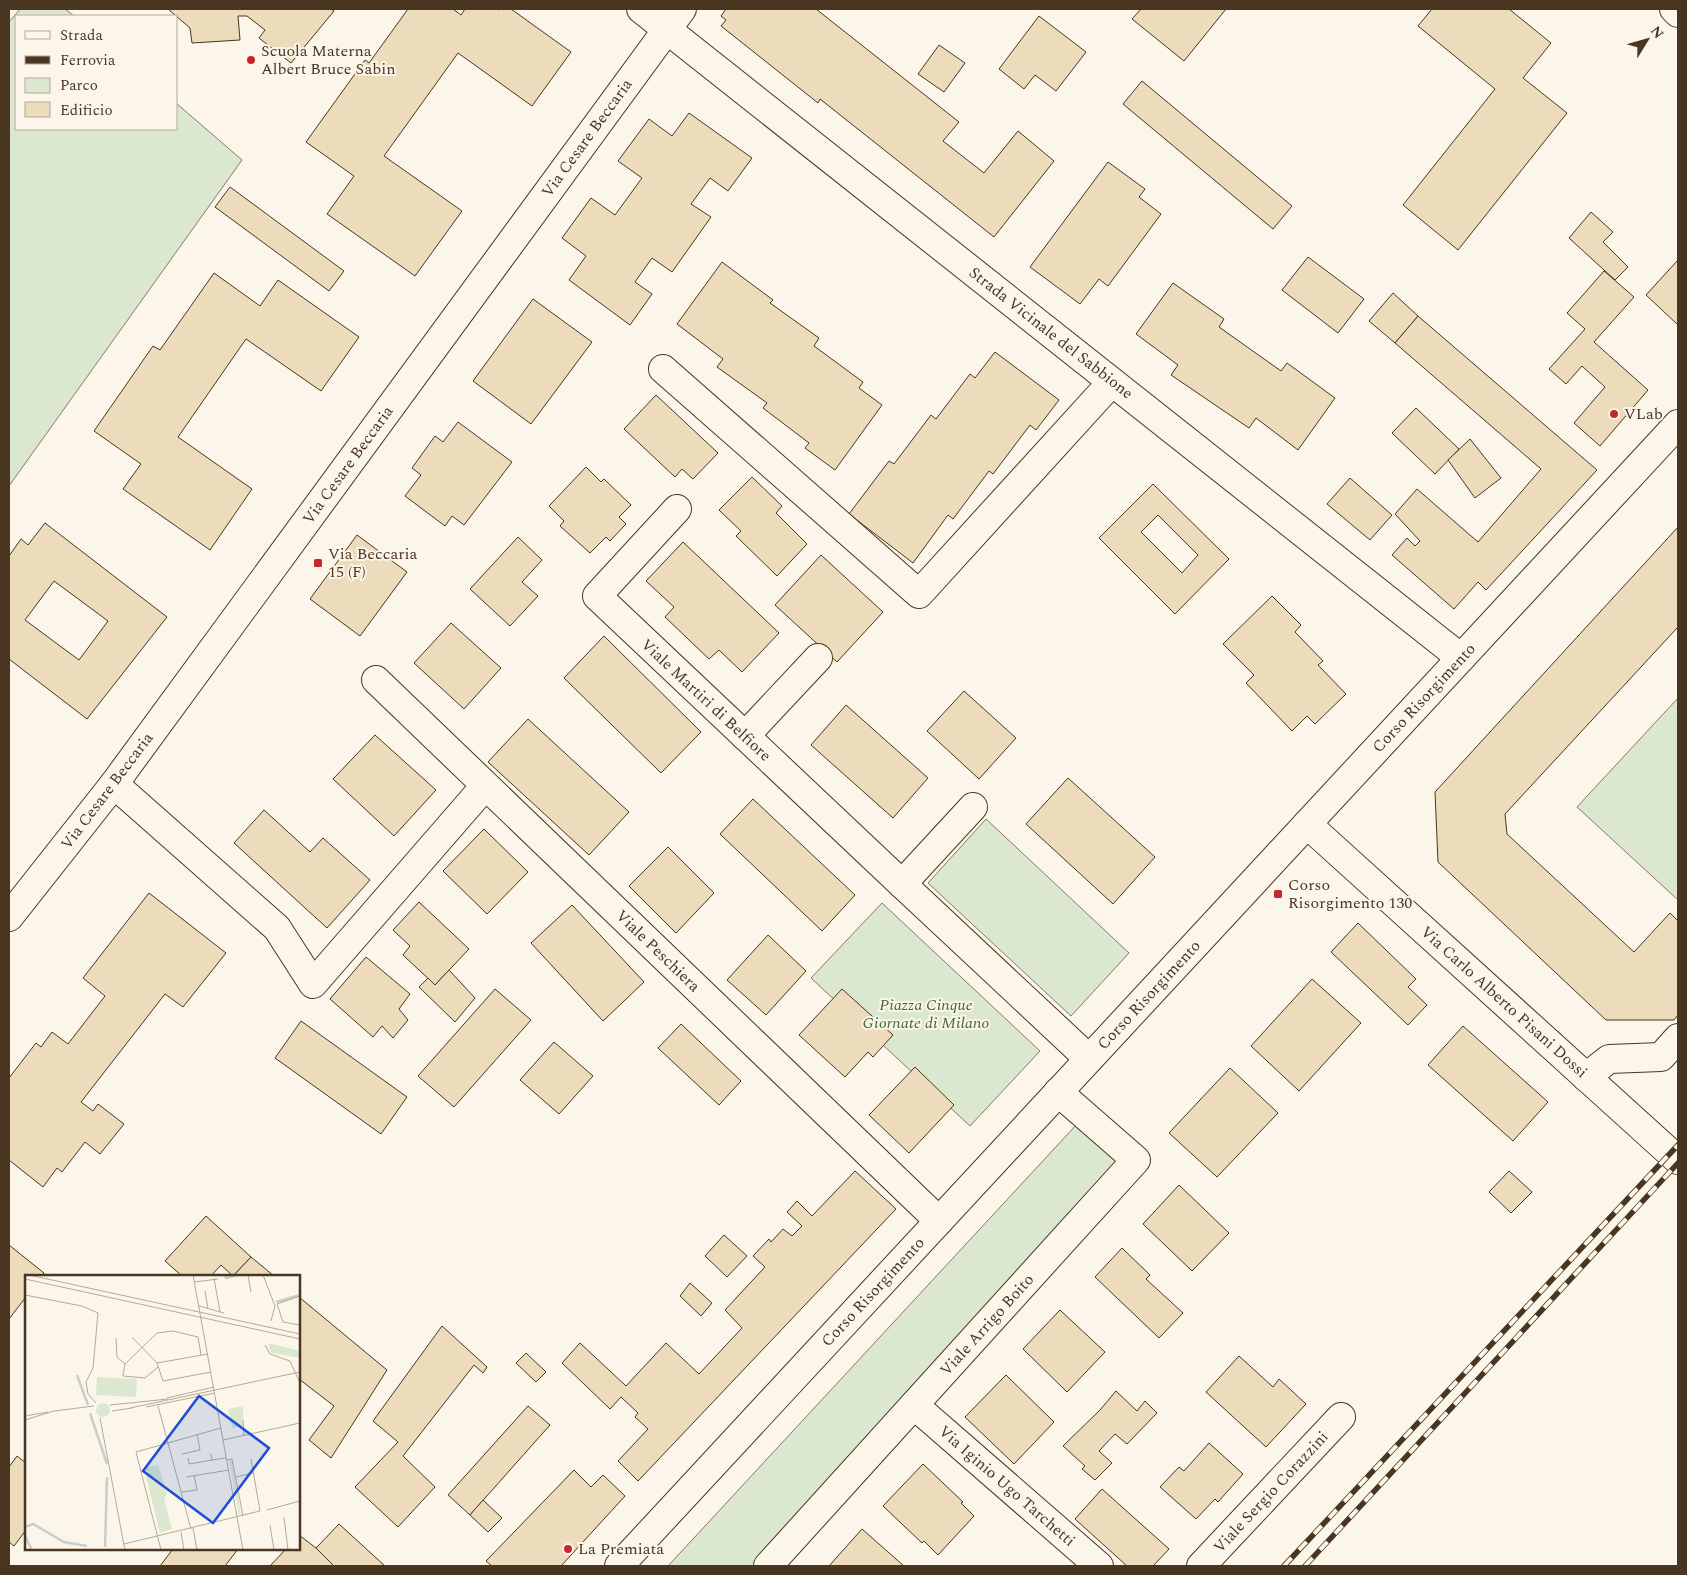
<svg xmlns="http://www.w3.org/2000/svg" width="1687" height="1575" font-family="Spectral,serif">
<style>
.green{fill:#dce7d0;stroke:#887966}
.building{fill:#ecdcbc;stroke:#4a3520;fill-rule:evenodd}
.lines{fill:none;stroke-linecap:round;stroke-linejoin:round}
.minor-casing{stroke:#4a3520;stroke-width:30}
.secondary-casing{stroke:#4a3520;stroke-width:30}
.primary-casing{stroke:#4a3520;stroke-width:30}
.minor{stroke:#fbf6e9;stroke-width:28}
.secondary{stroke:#fbf6e9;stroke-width:28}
.primary{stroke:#fbf6e9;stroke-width:28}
.rail-casing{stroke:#4a3520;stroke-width:5.5}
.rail{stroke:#fbf6e9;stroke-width:4;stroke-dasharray:11;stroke-linecap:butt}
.poi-dot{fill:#c62828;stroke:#fbf6e9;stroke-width:2}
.labels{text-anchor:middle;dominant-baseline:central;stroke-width:4;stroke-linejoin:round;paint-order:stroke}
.poi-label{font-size:16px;fill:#4a3520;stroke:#fbf6e9;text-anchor:start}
.street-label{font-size:16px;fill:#4a3520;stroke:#fbf6e9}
.park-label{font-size:16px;font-style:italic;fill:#436837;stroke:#fbf6e9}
.inset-river{fill:none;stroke:#c9cecd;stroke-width:2.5}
.inset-road{fill:none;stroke:#b4a999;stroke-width:1}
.view{fill:#1d4ed8;fill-opacity:0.15;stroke:#1d4ed8;stroke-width:2.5}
.inset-edge{fill:none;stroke:#4a3520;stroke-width:2.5}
</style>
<rect width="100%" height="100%" fill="#fbf6e9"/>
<g class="green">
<polygon points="20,9 65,9 74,16 16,16 16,129 176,129 176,103 242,160 9,486 9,22"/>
<polygon points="1678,698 1678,900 1577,807"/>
<polygon points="986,819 1129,953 1071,1016 928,883"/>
<polygon points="882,903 1040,1051 970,1126 811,978"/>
<polygon points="1078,1123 1114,1155 1117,1172 753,1566 668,1566"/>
</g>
<g class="building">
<polygon points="168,9 331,9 334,11 291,63 259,38 265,30 247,16 238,16 240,40 192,43 190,28"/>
<polygon points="408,9 453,9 461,15 465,9 496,9 499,10 500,9 511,9 571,52 532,106 458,53 384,156 462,211 415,276 327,214 354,176 306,142 365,60 369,63"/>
<polygon points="726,9 816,9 959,122 943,141 984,173 1018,131 1054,161 994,237 820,99 818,103 721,26 726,20 721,16"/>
<polygon points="1141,9 1226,9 1184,61 1132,19"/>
<polygon points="1432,9 1509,9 1551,43 1523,78 1567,113 1458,250 1403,205 1495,89 1418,26"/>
<polygon points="1039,16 1086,52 1056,91 1035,75 1024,89 999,69"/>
<polygon points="939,45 965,63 944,92 918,74"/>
<polygon points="1142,81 1292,206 1273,229 1123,104"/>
<polygon points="689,113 752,158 728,191 710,178 691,204 711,217 672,272 652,258 635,282 652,294 630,325 569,280 586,256 562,238 591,198 615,215 642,178 618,161 649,119 672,136"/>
<polygon points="1108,162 1145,189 1139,197 1161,214 1108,286 1099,279 1080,304 1030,267"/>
<polygon points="230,187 344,271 329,291 215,207"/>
<polygon points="1591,212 1613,232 1603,242 1628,267 1615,280 1569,238"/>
<polygon points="1308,257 1364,299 1338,333 1282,290"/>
<polygon points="1678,260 1678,325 1646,295"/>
<polygon points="722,262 773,300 770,303 819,338 814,346 863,382 859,388 882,405 835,470 805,448 809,443 763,408 767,403 717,367 723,359 677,324"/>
<polygon points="1604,271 1634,297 1594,342 1648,390 1600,446 1574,423 1605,387 1582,366 1566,384 1549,369 1585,329 1567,313"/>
<polygon points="214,273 260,306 278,280 359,337 321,391 246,339 178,437 252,489 210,550 123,489 141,464 94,431 153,346 160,350"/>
<polygon points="1173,283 1224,319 1219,327 1281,371 1287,363 1335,398 1298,450 1256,418 1249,428 1171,375 1178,365 1136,334"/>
<polygon points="1393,293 1418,316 1395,343 1369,321"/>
<polygon points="533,299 592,342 531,424 473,381"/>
<polygon points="1418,316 1597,470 1486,590 1478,582 1454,609 1392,555 1407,538 1415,546 1420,541 1395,514 1417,489 1478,542 1541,469 1395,343"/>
<polygon points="995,352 1059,400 1036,430 1030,425 993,474 989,471 953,519 948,515 913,563 849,514 889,461 894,464 931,415 936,419 970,374 975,378"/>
<polygon points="656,395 718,453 693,479 682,469 675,477 624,429"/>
<polygon points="1416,408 1459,449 1435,474 1392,433"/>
<polygon points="458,422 512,462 464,525 452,516 445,526 405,496 421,475 412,468 435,436 443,442"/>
<polygon points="1470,439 1501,478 1475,498 1448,460"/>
<polygon points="586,467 601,482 604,479 631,505 619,517 626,524 610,541 606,537 590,553 560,526 564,521 549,506"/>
<polygon points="752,477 782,506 776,513 807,544 777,576 736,536 741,531 719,510"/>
<polygon points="1350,478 1392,515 1370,540 1327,504"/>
<path d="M1153 484 1229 559 1175 614 1099 538ZM1158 515 1198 555 1182 573 1141 532Z"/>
<path d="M45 523 167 617 87 719 9 659V556L21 539 28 545ZM54 581 108 621 79 660 25 620Z"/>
<polygon points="1678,527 1678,627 1505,814 1507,834 1634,952 1670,913 1678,921 1678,1015 1674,1020 1606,1020 1438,862 1435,792"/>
<polygon points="357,535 407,572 360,636 310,599"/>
<polygon points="518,537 542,560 522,582 538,596 510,626 470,589"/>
<polygon points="683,542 779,633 742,672 719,650 709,659 665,617 674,607 646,581"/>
<polygon points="821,555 883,612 837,662 775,605"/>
<polygon points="1272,596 1301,625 1295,632 1323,661 1318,665 1346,694 1315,724 1307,716 1292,731 1246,683 1254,675 1223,644"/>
<polygon points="451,623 501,668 464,709 414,663"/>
<polygon points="604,636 701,732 661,773 564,678"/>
<polygon points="964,691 1016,738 979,779 927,731"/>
<polygon points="846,705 928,778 893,818 811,745"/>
<polygon points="528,719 629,812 589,855 488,762"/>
<polygon points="375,735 436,790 394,836 333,779"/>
<polygon points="1068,778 1155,857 1113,904 1026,824"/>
<polygon points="753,799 855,895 822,931 720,834"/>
<polygon points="264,810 310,852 323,838 370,880 327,928 234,843"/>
<polygon points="484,829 528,872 487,914 443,871"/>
<polygon points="668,847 714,893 676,933 629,886"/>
<polygon points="149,893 226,953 183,1007 165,994 81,1102 93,1111 98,1104 124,1124 100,1154 85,1142 62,1172 57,1168 43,1187 9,1160 9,1078 36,1043 41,1047 52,1032 68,1044 105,996 83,978"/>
<polygon points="419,902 469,949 435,985 403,955 410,946 393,930"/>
<polygon points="572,905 644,982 603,1021 531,943"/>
<polygon points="1358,923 1416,979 1408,987 1427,1005 1408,1025 1331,952"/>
<polygon points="768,935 806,971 766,1015 727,980"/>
<polygon points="366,957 410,994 399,1009 408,1020 393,1038 382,1026 373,1037 330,999"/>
<polygon points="449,970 475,998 455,1022 419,987 428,978 435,985"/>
<polygon points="1312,979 1361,1023 1299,1091 1251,1046"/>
<polygon points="495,989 531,1020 454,1107 418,1076"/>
<polygon points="842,989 893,1035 873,1057 868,1052 845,1077 799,1035"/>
<polygon points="301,1021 407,1097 381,1134 275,1058"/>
<polygon points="681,1024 741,1081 719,1105 658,1048"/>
<polygon points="1463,1026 1548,1102 1513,1141 1428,1065"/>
<polygon points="554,1042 593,1076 559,1114 520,1080"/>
<polygon points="915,1067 954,1105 909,1153 869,1115"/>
<polygon points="1230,1068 1278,1113 1217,1177 1169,1133"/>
<polygon points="855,1171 896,1209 638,1481 618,1461 648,1429 635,1417 638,1413 621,1397 610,1409 562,1363 580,1343 626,1386 666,1343 699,1374 742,1328 725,1310 765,1267 753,1256 769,1239 771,1242 783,1229 792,1236 802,1226 787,1212 797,1201 812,1216"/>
<polygon points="1509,1171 1532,1192 1511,1213 1489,1192"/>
<polygon points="1179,1185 1229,1233 1192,1271 1143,1224"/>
<polygon points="206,1216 251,1257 233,1276 221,1265 211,1276 182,1276 165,1261"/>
<polygon points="724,1235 747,1256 727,1277 705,1256"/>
<polygon points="9,1245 44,1273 42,1276 26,1276 26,1297 9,1319"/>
<polygon points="1122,1248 1150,1275 1146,1279 1183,1313 1159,1338 1095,1277"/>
<polygon points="251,1257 274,1276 233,1276"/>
<polygon points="690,1283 712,1303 701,1316 680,1296"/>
<polygon points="299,1297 387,1370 331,1458 309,1440 334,1406 299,1379"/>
<polygon points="1060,1310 1105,1352 1067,1392 1023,1349"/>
<polygon points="442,1326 487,1367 483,1373 474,1365 403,1456 435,1487 398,1527 355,1487 398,1442 373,1421"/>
<polygon points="526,1353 546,1372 536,1382 516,1363"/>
<polygon points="1239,1356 1273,1387 1279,1379 1306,1404 1266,1447 1206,1392"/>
<polygon points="1006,1375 1054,1422 1014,1464 965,1417"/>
<polygon points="1116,1391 1137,1411 1145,1401 1157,1413 1127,1444 1115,1434 1099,1451 1112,1463 1095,1480 1082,1469 1085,1466 1063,1446 1100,1410"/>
<polygon points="528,1406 550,1425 470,1515 448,1495"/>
<polygon points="1209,1443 1243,1474 1218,1502 1215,1499 1196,1519 1160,1487 1179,1467 1184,1471"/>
<polygon points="17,1456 26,1463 26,1530 14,1546 9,1542 9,1467"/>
<polygon points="923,1464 963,1502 961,1503 974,1516 938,1555 924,1541 922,1543 883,1506"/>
<polygon points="574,1470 591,1487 603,1475 625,1496 561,1566 492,1566 486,1561"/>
<polygon points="1102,1489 1169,1549 1153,1566 1127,1566 1075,1519"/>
<polygon points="483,1500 502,1518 488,1532 470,1515"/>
<polygon points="339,1524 385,1566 334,1566 316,1548"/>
<polygon points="862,1529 904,1566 829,1566"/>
<polygon points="299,1535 316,1548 334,1566 270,1566 286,1549 299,1549"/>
<polygon points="173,1549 238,1549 225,1566 160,1566"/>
</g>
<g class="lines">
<defs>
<g id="minor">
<polyline points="641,9 1461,658"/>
<polyline points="663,369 919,594 1112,382"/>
<polyline points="677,509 597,596 902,884"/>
<polyline points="376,680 939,1221"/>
<polyline points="745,736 818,658"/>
<polyline points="114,784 277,928 313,984 485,786"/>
<polyline points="973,807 902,884 1089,1059"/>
<polyline points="1307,824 1678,1160"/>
<polyline points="9,917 114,784 682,9"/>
<polyline points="1586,1077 1609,1059 1661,1057 1678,1038"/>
<polyline points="914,1405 1099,1566"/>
<polyline points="768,1566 1136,1160 1058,1092"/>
<polyline points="1201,1566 1341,1417"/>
</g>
<polyline id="secondary" points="619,1566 1678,424"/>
<polyline id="primary" points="1674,9 1678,13"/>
</defs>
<use href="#minor" class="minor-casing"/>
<use href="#secondary" class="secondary-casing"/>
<use href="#primary" class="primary-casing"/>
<use href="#minor" class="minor"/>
<use href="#secondary" class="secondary"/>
<use href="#primary" class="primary"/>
<defs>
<g id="rail">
<polyline points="1284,1566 1678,1145"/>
<polyline points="1305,1566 1678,1163"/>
</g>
</defs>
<use href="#rail" class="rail-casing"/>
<use href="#rail" class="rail"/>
</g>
<g class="poi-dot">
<circle cx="251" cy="60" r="5"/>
<circle cx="1614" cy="414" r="5"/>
<rect x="313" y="558" width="10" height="10" rx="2.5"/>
<rect x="1273" y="889" width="10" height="10" rx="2.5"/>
<circle cx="568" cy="1549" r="5"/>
</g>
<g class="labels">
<g class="poi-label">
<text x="261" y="51">Scuola Materna<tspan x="261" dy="18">Albert Bruce Sabin</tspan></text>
<text x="1624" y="414">VLab</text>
<text x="328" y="554">Via Beccaria<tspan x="328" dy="18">15 (F)</tspan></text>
<text x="1288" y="885">Corso<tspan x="1288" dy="18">Risorgimento 130</tspan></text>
<text x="578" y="1549">La Premiata</text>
</g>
<g class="street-label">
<text transform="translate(587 138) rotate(-54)">Via Cesare Beccaria</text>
<text transform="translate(1051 333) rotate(38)">Strada Vicinale del Sabbione</text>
<text transform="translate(348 465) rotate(-54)">Via Cesare Beccaria</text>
<text transform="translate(1424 698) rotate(-47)">Corso Risorgimento</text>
<text transform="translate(706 700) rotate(43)">Viale Martiri di Belfiore</text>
<text transform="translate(107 791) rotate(-53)">Via Cesare Beccaria</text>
<text transform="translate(658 951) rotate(44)">Viale Peschiera</text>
<text transform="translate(1149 995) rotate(-47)">Corso Risorgimento</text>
<text transform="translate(1504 1002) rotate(42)">Via Carlo Alberto Pisani Dossi</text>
<text transform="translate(873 1292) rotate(-47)">Corso Risorgimento</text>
<text transform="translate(987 1325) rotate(-48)">Viale Arrigo Boito</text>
<text transform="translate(1007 1486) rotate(41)">Via Iginio Ugo Tarchetti</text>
<text transform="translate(1271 1492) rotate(-47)">Viale Sergio Corazzini</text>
</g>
<g class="park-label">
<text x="926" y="1005">Piazza Cinque<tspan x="926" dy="18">Giornate di Milano</tspan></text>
</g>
</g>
<g transform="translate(25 1275)">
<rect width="275" height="275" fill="#fbf6e9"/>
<path d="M243 68 275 76V83L246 78ZM72 102 112 104 111 122 71 120ZM71 135a7 7 0 1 1 14 0a7 7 0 1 1-14 0ZM218 131V151L207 153 203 134ZM204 185H207L216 240H214ZM133 190 142 219 139 223 147 254 135 258 119 193Z" fill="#dce7d0"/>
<path class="inset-river" d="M200 0 201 3 213 0M251 27 275 20M52 100 63 130M65 138 82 189M0 252 8 249 39 267 62 271M0 261 7 275M80 272 82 202"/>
<path class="inset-road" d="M4 0 275 59M168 0 218 275M223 0 226 17M238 0 250 31 246 46M189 3 195 37M0 4 275 64M169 7 193 4M180 16 183 34M0 20 57 31 73 38 68 93 61 107 63 119 71 128M275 21 252 29 258 47 275 50M174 31 199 38M107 62 132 88 138 106 186 97M91 63 92 82 100 89M240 70 245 79 265 86 275 108M132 88 183 79M133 92 120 103 98 101 100 89 132 58 148 56 173 62 176 80M142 123 189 112M85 130 143 124M133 131 166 254M121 132 190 118M105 133 275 97M87 136 107 133M0 141 23 137M75 143 100 275M0 145 29 136 69 131M218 145 219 161M198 165 275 148M157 179 175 175 172 159M186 179 187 185 201 183M163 183 164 189 187 185M202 185 207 184 218 241M161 202 204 195M211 202 228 198M157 217 172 215 169 200M242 235 275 226M259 242 263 275M245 250 249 275M168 253 172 275M156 257 159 275M99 269 235 236 226 184M136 275 111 177 196 153"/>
<path class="view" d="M174 121 244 173 188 248 118 196Z"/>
<rect width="275" height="275" class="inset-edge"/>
</g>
<rect width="1687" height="1575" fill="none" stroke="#4a3520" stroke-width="20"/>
<rect x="15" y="15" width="162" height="115" fill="#fbf6e9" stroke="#b4a999"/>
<rect x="25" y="31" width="25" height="8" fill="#fbf6e9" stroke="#b4a999"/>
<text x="60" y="40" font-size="15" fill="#4a3520">Strada</text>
<rect x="25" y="56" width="25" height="8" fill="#4a3520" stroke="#b4a999"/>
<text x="60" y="65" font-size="15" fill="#4a3520">Ferrovia</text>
<rect x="25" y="78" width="25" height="15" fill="#dce7d0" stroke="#b4a999"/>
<text x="60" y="90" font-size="15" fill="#4a3520">Parco</text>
<rect x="25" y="102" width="25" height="15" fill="#ecdcbc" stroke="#b4a999"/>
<text x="60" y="115" font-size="15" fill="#4a3520">Edificio</text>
<g transform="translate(1647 40) rotate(53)" stroke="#fbf6e9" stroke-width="4" paint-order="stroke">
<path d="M0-4L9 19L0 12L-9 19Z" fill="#4a3520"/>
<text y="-8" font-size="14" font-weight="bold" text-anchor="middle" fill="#4a3520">N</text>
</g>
</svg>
